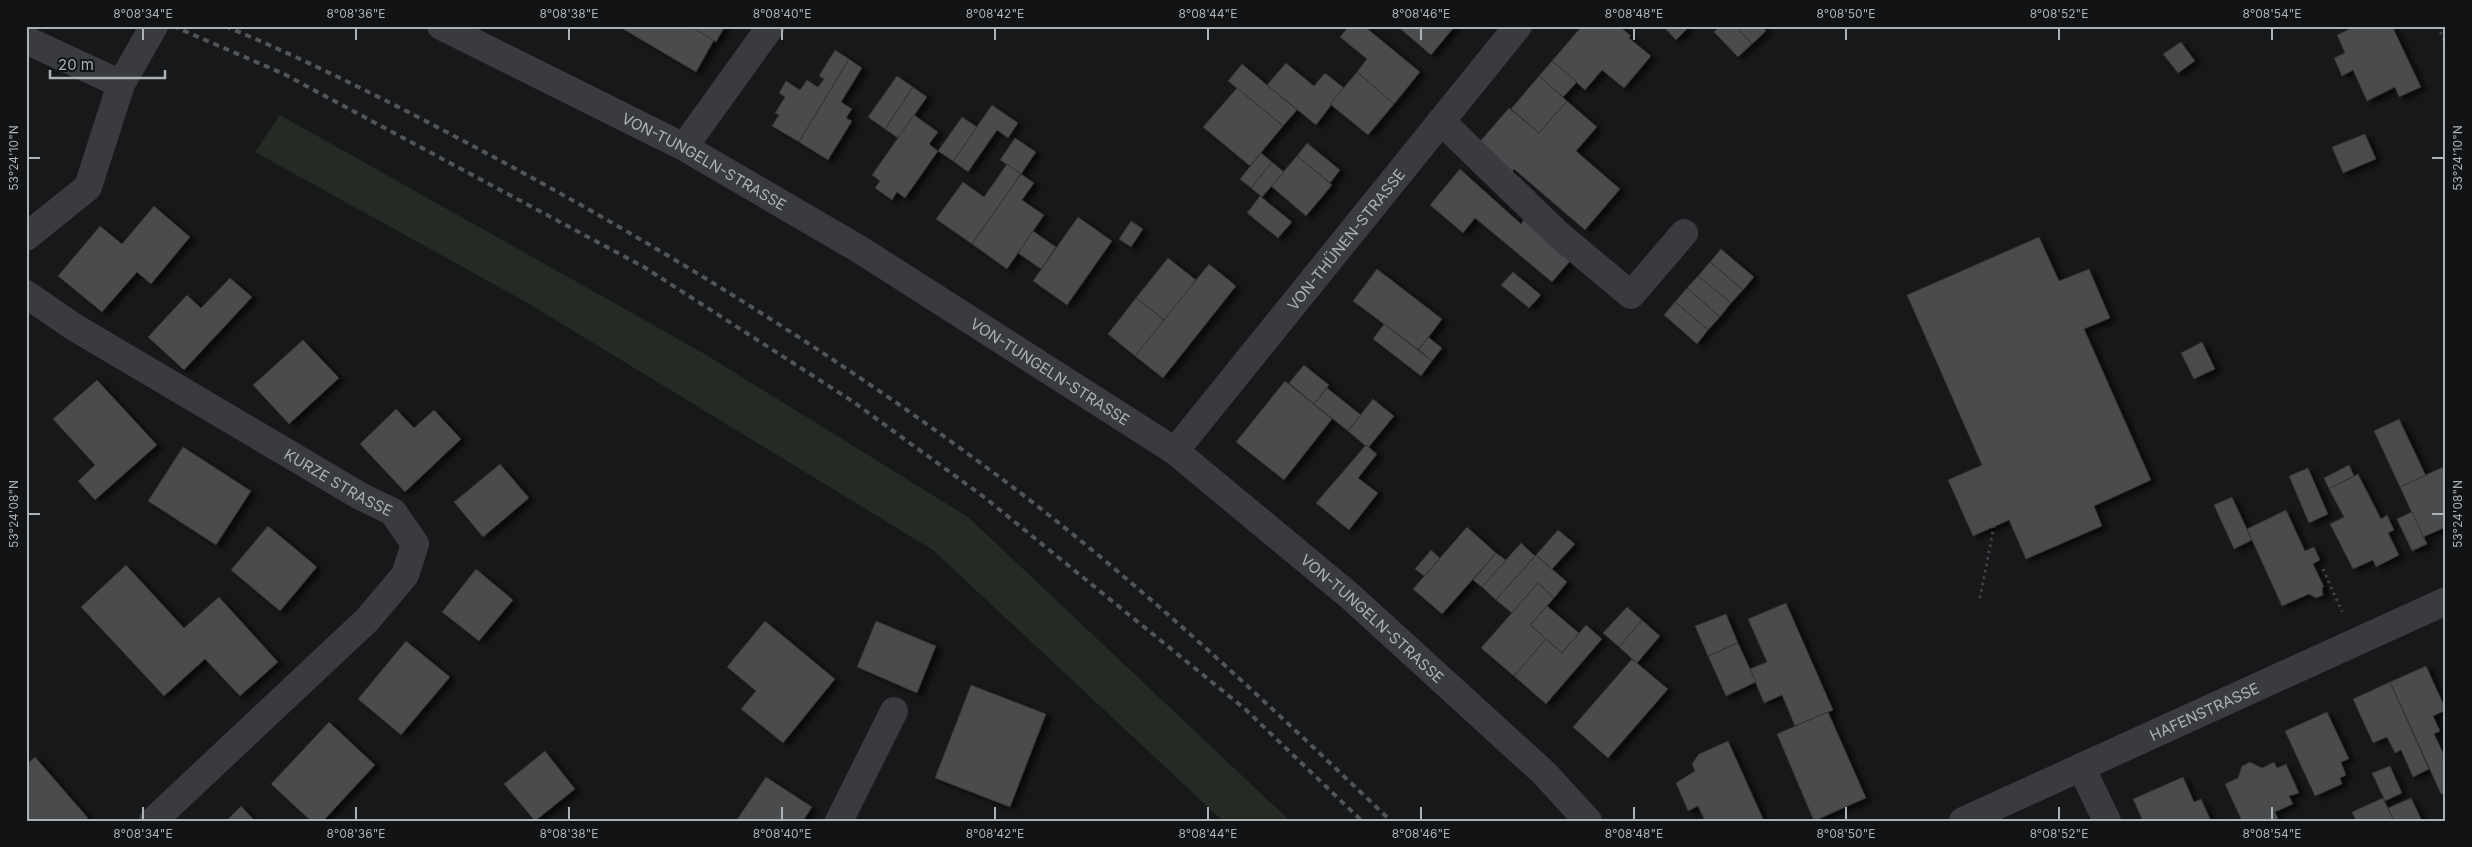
<svg xmlns="http://www.w3.org/2000/svg" width="2472" height="847" font-family="Inter,sans-serif">
<style>
.green{fill:#252b24}
.building{fill:#494b4e;stroke:#323335;filter:url(#shadow)}
.lines{fill:none;stroke-linecap:round;stroke-linejoin:round}
.path{stroke:#3f4245;stroke-width:3;stroke-dasharray:2.5 4;stroke-linecap:butt}
.minor{stroke:#393b3e;stroke-width:28}
.rail{stroke:#525558;stroke-width:4;stroke-dasharray:6 5;stroke-linecap:butt}
.ticks{fill:none;stroke:#abb2b7;stroke-width:2}
.labels{text-anchor:middle;dominant-baseline:central;stroke-width:4.5;stroke-linejoin:round;paint-order:stroke}
.street-label{font-size:15px;fill:#abb2b7;stroke:#121314}
.neatline{fill:none;stroke:#abb2b7;stroke-width:2}
.ticks-label{font-size:12px;text-anchor:middle;fill:#abb2b7}
</style>
<defs>
<filter id="shadow"><feDropShadow dx="5.5" dy="3" stdDeviation="2.5" flood-color="#0009"/></filter>
</defs>
<rect width="100%" height="100%" fill="#171819"/>
<polygon class="green" points="280,115 703,353 968,517 1290,821 1223,821 933,550 526,302 255,152"/>
<g class="building">
<polygon points="618,26 690,26 714,40 696,72"/>
<polygon points="690,26 725,26 716,42"/>
<polygon points="1349,26 1364,26 1420,72 1394,104 1357,72 1367,59 1340,37"/>
<polygon points="1397,26 1455,26 1431,55"/>
<polygon points="1582,26 1619,26 1631,36 1629,38 1651,56 1624,88 1602,70 1585,90 1552,61"/>
<polygon points="1663,26 1690,26 1676,40"/>
<polygon points="1720,26 1735,26 1752,44 1738,57 1714,32"/>
<polygon points="1735,26 1761,26 1766,31 1752,44"/>
<polygon points="2356,26 2392,26 2421,87 2399,97 2395,87 2367,101 2353,70 2342,76 2334,58 2345,53 2337,35"/>
<polygon points="2181,42 2195,61 2178,73 2163,54"/>
<polygon points="835,50 849,59 799,142 772,126 779,115 775,113 785,97 779,93 786,81 800,90 807,80 818,87 824,79 819,76"/>
<polygon points="849,59 862,68 841,102 852,109 846,118 852,121 828,160 799,142"/>
<polygon points="1552,61 1577,82 1563,97 1539,76"/>
<polygon points="1286,63 1314,86 1325,73 1344,88 1316,125 1267,85"/>
<polygon points="1242,64 1297,110 1283,126 1228,81"/>
<polygon points="1357,72 1394,104 1368,135 1330,104"/>
<polygon points="897,76 913,87 885,129 868,117"/>
<polygon points="1539,76 1567,101 1539,133 1511,109"/>
<polygon points="913,87 927,97 898,138 885,129"/>
<polygon points="1237,88 1283,126 1250,166 1203,127"/>
<polygon points="1567,101 1597,127 1576,151 1620,189 1585,230 1514,169 1511,174 1477,145 1509,108 1539,133"/>
<polygon points="992,105 1018,123 1008,138 997,130 968,172 953,161"/>
<polygon points="914,115 938,132 929,144 938,151 905,198 897,192 892,200 875,188 880,181 872,175"/>
<polygon points="962,117 977,127 953,161 938,151"/>
<polygon points="2365,134 2376,159 2343,173 2332,147"/>
<polygon points="1015,138 1036,152 1021,174 1000,160"/>
<polygon points="1307,143 1340,170 1330,183 1297,156"/>
<polygon points="1261,153 1272,162 1251,188 1240,179"/>
<polygon points="1297,156 1332,185 1306,216 1271,186"/>
<polygon points="1272,162 1284,172 1262,197 1251,188"/>
<polygon points="1007,164 1021,174 972,244 936,219 963,182 984,197"/>
<polygon points="1460,169 1521,224 1524,220 1571,260 1552,282 1475,218 1463,233 1430,205"/>
<polygon points="1021,174 1034,183 1022,200 1044,215 1007,269 972,244"/>
<polygon points="1260,196 1292,222 1278,238 1247,213"/>
<polygon points="154,206 190,237 151,284 137,272 102,312 58,276 100,226 122,244"/>
<polygon points="1078,217 1112,241 1067,305 1033,281"/>
<polygon points="1131,221 1143,229 1131,247 1119,239"/>
<polygon points="1033,231 1056,247 1041,269 1018,253"/>
<polygon points="2039,237 2059,281 2089,269 2110,318 2084,329 2151,480 2094,506 2102,526 2026,559 2009,520 1973,536 1948,480 1982,465 1907,295"/>
<polygon points="1721,249 1754,277 1743,290 1710,262"/>
<polygon points="1168,258 1196,280 1164,320 1136,298"/>
<polygon points="1710,262 1743,290 1731,303 1698,276"/>
<polygon points="1209,264 1236,286 1163,378 1135,356"/>
<polygon points="1377,269 1442,319 1419,350 1353,301"/>
<polygon points="1513,272 1541,295 1529,308 1501,285"/>
<polygon points="1698,276 1731,303 1720,317 1687,288"/>
<polygon points="230,278 252,297 184,370 148,337 187,295 201,308"/>
<polygon points="1687,288 1720,317 1708,330 1675,302"/>
<polygon points="1136,298 1164,320 1135,356 1108,334"/>
<polygon points="1675,302 1708,330 1697,344 1664,315"/>
<polygon points="1384,324 1432,361 1421,376 1373,339"/>
<polygon points="1428,337 1442,348 1432,361 1419,350"/>
<polygon points="303,340 339,378 289,424 253,385"/>
<polygon points="2202,342 2215,369 2194,379 2181,353"/>
<polygon points="1304,365 1329,385 1314,404 1289,383"/>
<polygon points="97,380 157,445 95,500 78,481 95,465 53,419"/>
<polygon points="1285,381 1332,419 1284,480 1236,442"/>
<polygon points="1327,388 1361,415 1348,431 1314,404"/>
<polygon points="1373,399 1394,416 1368,448 1348,431"/>
<polygon points="396,409 414,428 434,410 461,439 405,492 360,444"/>
<polygon points="2399,419 2426,476 2400,487 2374,431"/>
<polygon points="1366,445 1377,454 1358,478 1378,493 1349,530 1316,503"/>
<polygon points="183,447 251,491 216,545 148,501"/>
<polygon points="500,464 529,498 483,537 454,502"/>
<polygon points="2349,465 2354,476 2329,489 2324,478"/>
<polygon points="2443,467 2446,473 2446,527 2423,537 2400,487"/>
<polygon points="2308,468 2328,514 2309,523 2289,476"/>
<polygon points="2358,474 2381,519 2387,515 2394,530 2388,533 2399,555 2376,567 2373,560 2353,569 2330,524 2344,517 2329,489"/>
<polygon points="2232,497 2252,540 2234,549 2214,505"/>
<polygon points="2286,510 2305,551 2314,547 2320,560 2313,564 2324,587 2322,587 2323,595 2316,598 2309,594 2282,606 2247,529"/>
<polygon points="2412,512 2427,544 2412,551 2397,519"/>
<polygon points="268,526 317,567 280,611 231,570"/>
<polygon points="1467,527 1496,553 1442,614 1413,589"/>
<polygon points="1558,530 1575,544 1552,569 1536,555"/>
<polygon points="1521,543 1535,556 1496,600 1482,587"/>
<polygon points="1431,550 1440,558 1424,576 1415,569"/>
<polygon points="1496,553 1506,560 1482,587 1473,580"/>
<polygon points="1536,555 1567,582 1554,598 1538,583 1512,613 1496,600"/>
<polygon points="126,565 184,628 219,597 278,662 240,696 205,659 164,696 81,607"/>
<polygon points="476,569 513,600 479,641 442,612"/>
<polygon points="1538,583 1554,598 1530,625 1546,639 1514,676 1481,648"/>
<polygon points="1786,603 1833,710 1795,726 1782,695 1764,703 1750,669 1767,662 1748,619"/>
<polygon points="1547,606 1579,633 1562,653 1530,625"/>
<polygon points="1627,607 1642,620 1619,647 1603,633"/>
<polygon points="1726,614 1738,643 1708,656 1695,626"/>
<polygon points="1642,620 1660,636 1637,663 1619,647"/>
<polygon points="765,621 835,679 783,743 741,709 756,691 727,667"/>
<polygon points="876,621 936,646 917,693 857,667"/>
<polygon points="1586,625 1602,639 1546,704 1514,676 1546,639 1562,653"/>
<polygon points="406,641 450,677 401,735 358,699"/>
<polygon points="1738,643 1756,682 1726,696 1708,656"/>
<polygon points="1632,659 1668,689 1608,758 1573,727"/>
<polygon points="2426,666 2446,710 2433,716 2440,731 2434,734 2446,759 2446,792 2441,794 2390,682"/>
<polygon points="2390,682 2429,769 2413,777 2401,750 2395,753 2387,737 2373,743 2353,699"/>
<polygon points="971,685 1046,714 1010,807 935,778"/>
<polygon points="1828,712 1866,798 1814,821 1777,734"/>
<polygon points="2327,712 2349,759 2341,762 2346,775 2340,778 2342,784 2315,796 2285,731"/>
<polygon points="329,722 375,765 323,821 311,821 271,784"/>
<polygon points="1728,741 1764,821 1705,821 1698,806 1688,811 1676,783 1695,771 1692,764 1699,754"/>
<polygon points="545,751 575,789 535,821 504,784"/>
<polygon points="35,757 88,818 85,821 26,821 26,765"/>
<polygon points="2250,762 2262,768 2274,762 2277,768 2286,764 2299,793 2289,796 2293,804 2275,812 2279,821 2242,821 2225,784 2238,778 2242,766"/>
<polygon points="2390,766 2402,793 2385,801 2372,773"/>
<polygon points="766,777 812,807 803,821 736,821"/>
<polygon points="2183,777 2194,802 2201,799 2211,821 2143,821 2133,799"/>
<polygon points="2383,798 2394,821 2356,821 2352,812"/>
<polygon points="2411,798 2422,821 2394,821 2388,808"/>
<polygon points="241,806 255,821 226,821"/>
</g>
<g class="lines">
<g class="path">
<polyline points="2438,26 2446,45"/>
<polyline points="2323,569 2342,612"/>
<polyline points="1980,598 1994,526"/>
</g>
<g class="minor">
<path id="s1" d="M441 26 684 147 859 249 1175 451 1351 597 1544 773 1588 821"/>
<polyline points="26,40 121,84"/>
<polyline points="1441,121 1559,235 1631,295 1684,233"/>
<polyline points="684,147 771,26"/>
<polyline points="26,237 88,187 121,84 154,26"/>
<path id="s2" d="M26 294 74 327 360 496 393 512 415 544 405 575 367 620 153 821"/>
<path id="s3" d="M1175 451 1518 26"/>
<polyline points="2081,767 2107,821"/>
<polyline points="839,821 894,711"/>
<path id="s4" d="M1963 821 2446 601"/>
</g>
<g class="rail">
<polyline points="173,26 284,74 644,267 852,401 984,497 1245,709 1362,821"/>
<path d="M225 26C316 64 402 108 488 154 664 248 834 354 994 473 1135 578 1264 700 1391 821"/>
</g>
</g>
<path class="ticks" d="M143 28V40M356 28V40M569 28V40M782 28V40M995 28V40M1208 28V40M1421 28V40M1634 28V40M1846 28V40M2059 28V40M2272 28V40M28 158H40M2432 158H2444M28 514H40M2432 514H2444M143 807V820M356 807V820M569 807V820M782 807V820M995 807V820M1208 807V820M1421 807V820M1634 807V820M1846 807V820M2059 807V820M2272 807V820"/>
<g class="labels">
<g class="street-label">
<text stroke="none"><textPath href="#s1" startOffset="296">VON-TUNGELN-STRASSE</textPath></text>
<text stroke="none"><textPath href="#s3" startOffset="272">VON-THÜNEN-STRASSE</textPath></text>
<text stroke="none"><textPath href="#s1" startOffset="701">VON-TUNGELN-STRASSE</textPath></text>
<text stroke="none"><textPath href="#s2" startOffset="365">KURZE STRASSE</textPath></text>
<text stroke="none"><textPath href="#s1" startOffset="1108">VON-TUNGELN-STRASSE</textPath></text>
<text stroke="none"><textPath href="#s4" startOffset="265">HAFENSTRASSE</textPath></text>
</g>
</g>
<rect width="2472" height="847" fill="none" stroke="#121314" stroke-width="55"/>
<path d="M50 70v8h115v-8" fill="none" stroke="#abb2b7" stroke-width="2.5"/>
<text x="58" y="70" font-size="15" fill="#abb2b7" stroke="#121314" stroke-width="4" paint-order="stroke">20 m</text>
<rect x="28" y="28" width="2416" height="792" class="neatline"/>
<g class="ticks-label">
<text x="143" y="18">8°08'34"E</text>
<text x="356" y="18">8°08'36"E</text>
<text x="569" y="18">8°08'38"E</text>
<text x="782" y="18">8°08'40"E</text>
<text x="995" y="18">8°08'42"E</text>
<text x="1208" y="18">8°08'44"E</text>
<text x="1421" y="18">8°08'46"E</text>
<text x="1634" y="18">8°08'48"E</text>
<text x="1846" y="18">8°08'50"E</text>
<text x="2059" y="18">8°08'52"E</text>
<text x="2272" y="18">8°08'54"E</text>
<text transform="translate(14 158) rotate(-90)" y="4">53°24'10"N</text>
<text transform="translate(2458 158) rotate(-90)" y="4">53°24'10"N</text>
<text transform="translate(14 514) rotate(-90)" y="4">53°24'08"N</text>
<text transform="translate(2458 514) rotate(-90)" y="4">53°24'08"N</text>
<text x="143" y="838">8°08'34"E</text>
<text x="356" y="838">8°08'36"E</text>
<text x="569" y="838">8°08'38"E</text>
<text x="782" y="838">8°08'40"E</text>
<text x="995" y="838">8°08'42"E</text>
<text x="1208" y="838">8°08'44"E</text>
<text x="1421" y="838">8°08'46"E</text>
<text x="1634" y="838">8°08'48"E</text>
<text x="1846" y="838">8°08'50"E</text>
<text x="2059" y="838">8°08'52"E</text>
<text x="2272" y="838">8°08'54"E</text>
</g>
</svg>
